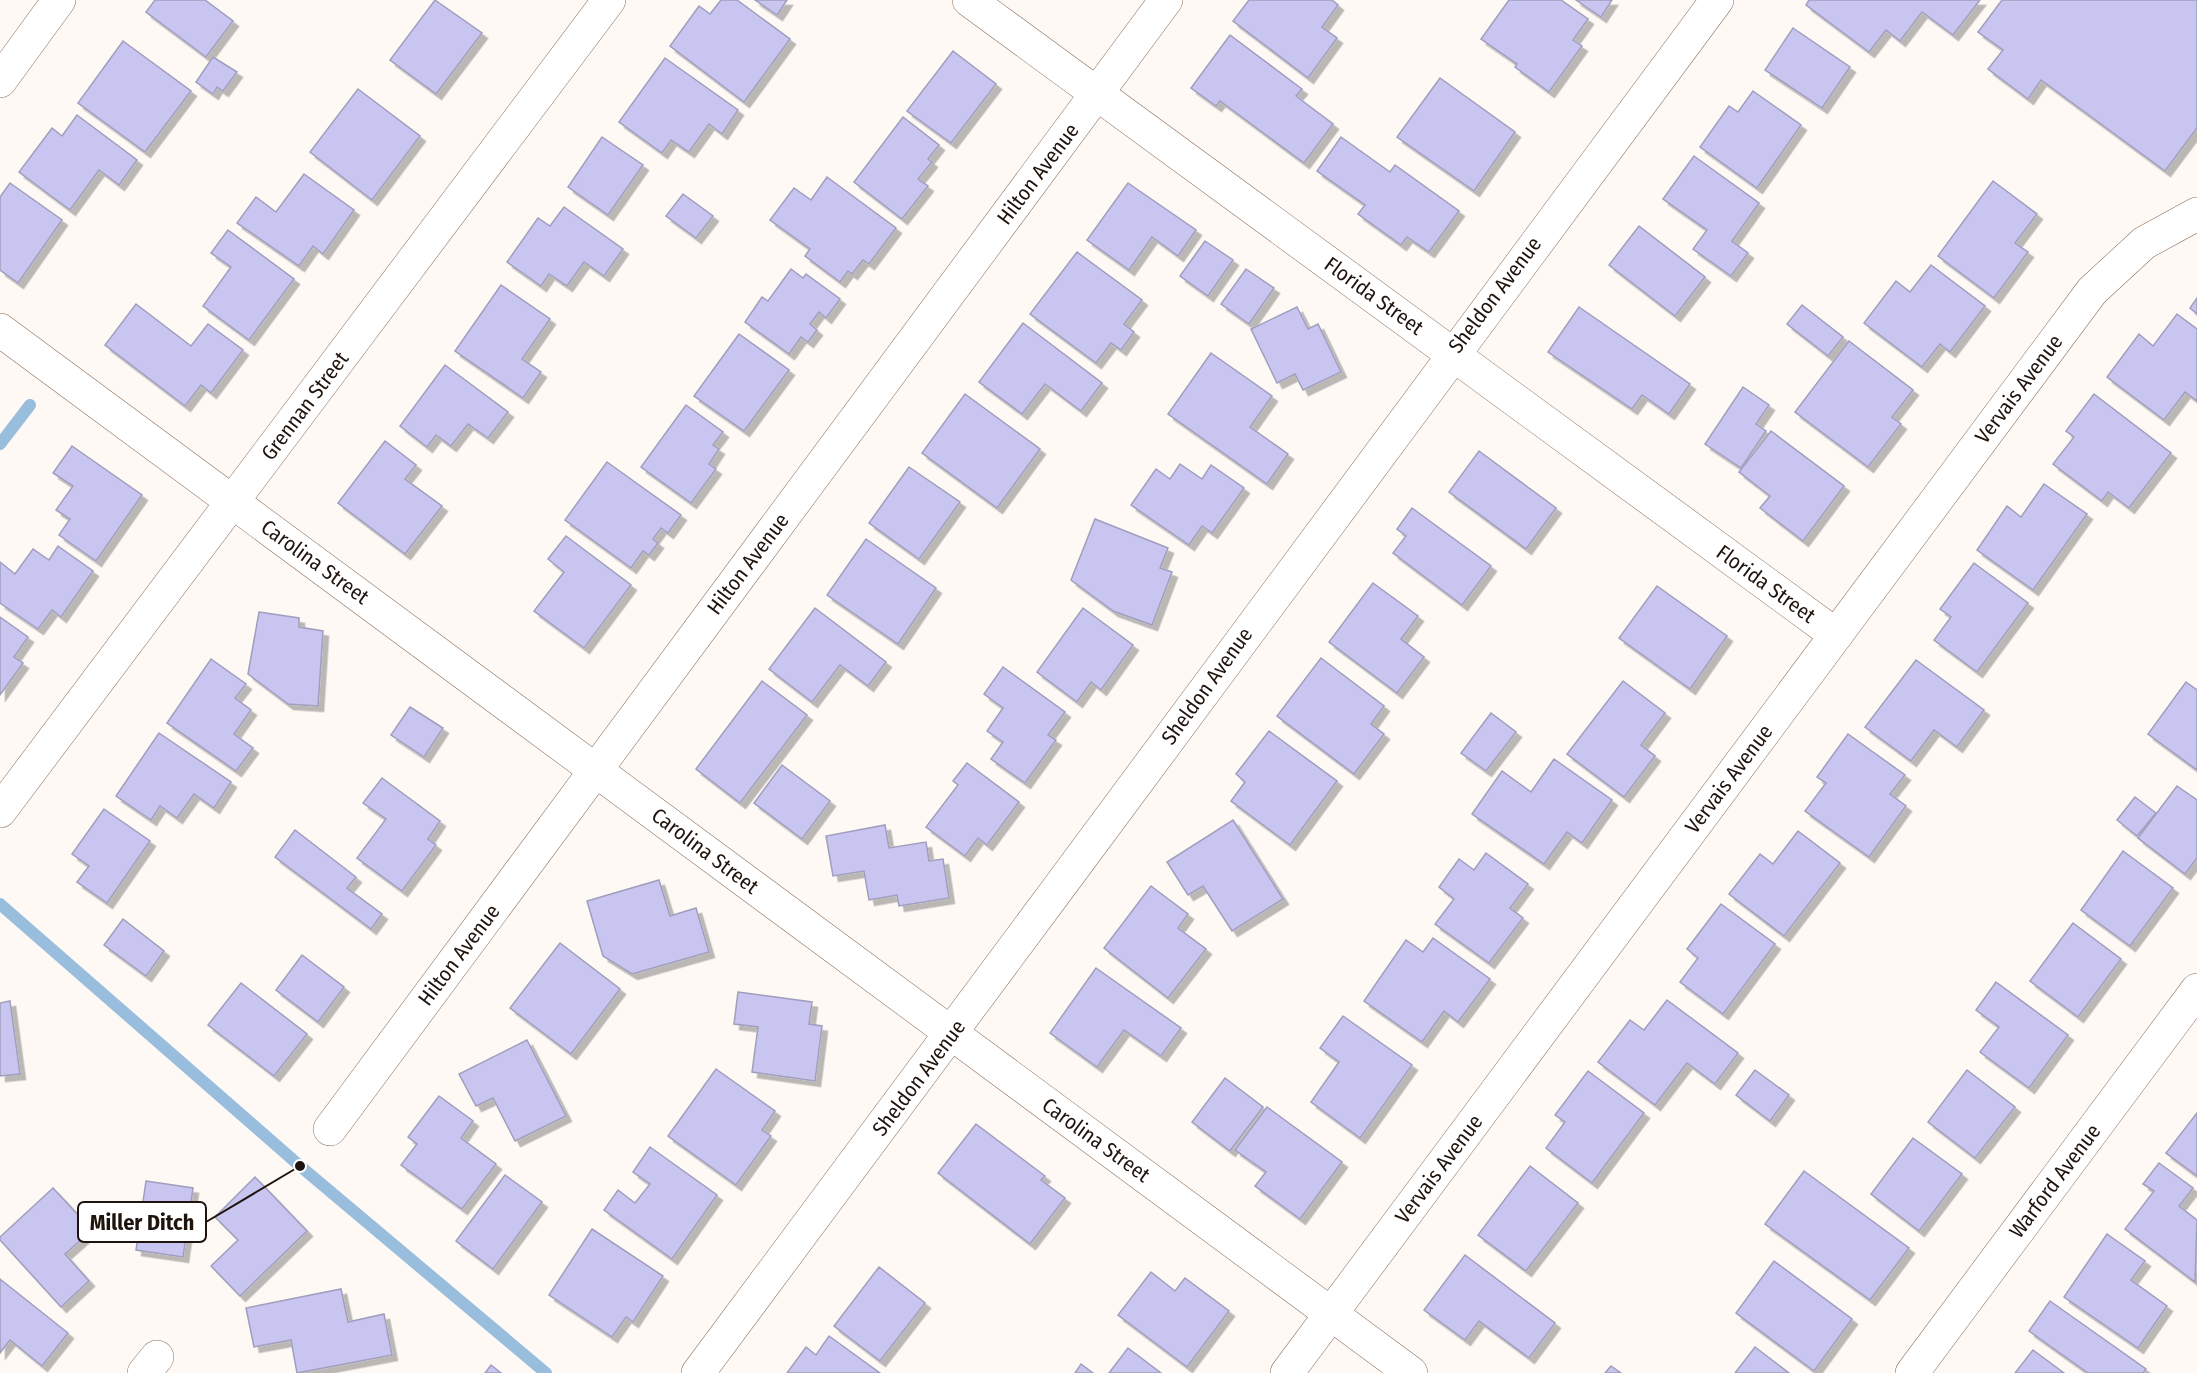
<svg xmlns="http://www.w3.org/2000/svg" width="2197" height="1373" font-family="'Fira Sans Condensed',sans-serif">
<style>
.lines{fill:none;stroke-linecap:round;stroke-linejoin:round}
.stream{stroke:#98bddd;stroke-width:12}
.building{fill:#c8c5f1;stroke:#a09ebd;stroke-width:1.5;filter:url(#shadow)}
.street-casing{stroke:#8c705e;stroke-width:34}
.secondary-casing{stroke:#8c705e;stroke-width:34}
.street{stroke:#fff;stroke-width:33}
.secondary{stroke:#fff;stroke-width:33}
.labels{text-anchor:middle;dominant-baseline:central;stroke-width:6;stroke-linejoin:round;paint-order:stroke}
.street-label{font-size:21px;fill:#1f140d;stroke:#fff}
.leader{fill:none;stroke:#1f140d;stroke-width:2}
.callout-dot{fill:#1f140d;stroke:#fff;stroke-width:2}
.callout{fill:#fff;stroke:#1f140d;stroke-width:2}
.callout-label{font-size:22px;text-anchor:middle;font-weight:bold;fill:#1f140d}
</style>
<defs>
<filter id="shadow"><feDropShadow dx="5.5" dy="5.5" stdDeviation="0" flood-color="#0004"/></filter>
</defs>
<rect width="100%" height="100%" fill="#fff9f5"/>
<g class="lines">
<g class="stream">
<polyline points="0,444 30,405"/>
<polyline points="0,904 300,1166 546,1373"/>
</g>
</g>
<g class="building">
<polygon points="155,0 205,0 233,21 206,57 146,12"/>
<polygon points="435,0 482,33 436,94 390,60"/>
<polygon points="721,0 737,0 790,39 744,102 670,46 699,6 710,14"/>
<polygon points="755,0 787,0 777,15"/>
<polygon points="1249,0 1332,0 1338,5 1322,27 1337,38 1308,78 1233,21"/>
<polygon points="1509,0 1561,0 1588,19 1573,40 1582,46 1549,92 1515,67 1517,64 1481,39"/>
<polygon points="1576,0 1612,0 1601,17"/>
<polygon points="1809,0 1980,0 1953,35 1922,12 1900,41 1886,30 1869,52 1806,5"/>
<polygon points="2002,0 2197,0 2197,128 2165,171 2041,80 2028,99 1988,69 2003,50 1978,32"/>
<polygon points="1793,28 1850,67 1822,108 1765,70"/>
<polygon points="1230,35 1302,89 1296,96 1333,124 1304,163 1220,101 1216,106 1191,88"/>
<polygon points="123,41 191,91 145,152 78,103"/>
<polygon points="953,51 996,84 951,143 907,111"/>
<polygon points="213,57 237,72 223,91 217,87 213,94 196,82"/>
<polygon points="665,58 738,110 722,134 709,124 689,152 671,140 662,153 619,122"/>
<polygon points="1440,78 1515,132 1474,191 1397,137"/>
<polygon points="358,89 420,136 372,200 310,152"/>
<polygon points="1753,91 1801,125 1757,188 1700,147 1729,106 1738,112"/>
<polygon points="77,115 137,160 119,185 99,170 70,210 19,172 52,128 62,136"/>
<polygon points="903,117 939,145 928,159 932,162 918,179 928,186 902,219 854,182"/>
<polygon points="602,137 643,165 608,215 568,187"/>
<polygon points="1341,137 1390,172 1395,165 1459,211 1429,252 1407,237 1401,245 1358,214 1365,205 1317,171"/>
<polygon points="1694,156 1759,203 1732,241 1748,253 1731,276 1693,249 1707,230 1663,199"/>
<polygon points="304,174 354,210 323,254 313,246 299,266 237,223 256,197 276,212"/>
<polygon points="827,177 896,228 869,264 863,260 852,274 848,271 840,282 805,256 810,249 770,220 794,188 811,200"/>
<polygon points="1993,181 2037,214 2015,243 2028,252 1994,298 1938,256"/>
<polygon points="10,183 62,220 18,283 0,270 0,197"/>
<polygon points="1128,183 1196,230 1178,256 1152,237 1129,270 1087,240"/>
<polygon points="683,194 713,216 696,238 666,216"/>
<polygon points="564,207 623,249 604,276 584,262 567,286 549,274 541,286 507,262 538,218 550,226"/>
<polygon points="1639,226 1705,277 1675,316 1609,265"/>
<polygon points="228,230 294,279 249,340 203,306 231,267 211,253"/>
<polygon points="1205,241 1233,260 1208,296 1180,276"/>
<polygon points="1077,252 1142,300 1124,324 1134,332 1121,350 1111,343 1096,363 1030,314"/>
<polygon points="1931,265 1985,306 1950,352 1940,344 1922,367 1864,323 1896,281 1910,292"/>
<polygon points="791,269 803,278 806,274 840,299 826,318 819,312 810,324 817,330 808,342 801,337 789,354 745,322 762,297 768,301"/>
<polygon points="1246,269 1274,288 1249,324 1221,304"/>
<polygon points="501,285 550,319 522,359 541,372 523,398 455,351"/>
<polygon points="2197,298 2197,314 2190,308"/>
<polygon points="136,304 191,346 208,324 243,350 211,393 201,385 185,406 105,345"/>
<polygon points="1802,305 1843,337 1828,356 1787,324"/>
<polygon points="1297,307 1308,329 1318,324 1341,372 1303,390 1295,374 1277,383 1251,329"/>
<polygon points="1579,307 1690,384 1669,414 1642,395 1632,409 1548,352"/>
<polygon points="2177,314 2197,329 2197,401 2185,392 2164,420 2107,377 2139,334 2153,346"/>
<polygon points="1023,323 1102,383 1081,411 1045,384 1022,414 979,382"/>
<polygon points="739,334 789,370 744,431 694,396"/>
<polygon points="1849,341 1913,390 1892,417 1901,424 1868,467 1795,412"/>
<polygon points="1211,353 1272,396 1250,427 1288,454 1267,484 1168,414"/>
<polygon points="445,365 508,412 488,438 468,424 451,446 436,435 427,447 400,426"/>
<polygon points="1743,387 1769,405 1756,424 1766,431 1741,468 1705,444"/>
<polygon points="965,394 1040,449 997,508 922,453"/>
<polygon points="2094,394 2171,453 2129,508 2108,492 2102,501 2053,464 2074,437 2066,431"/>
<polygon points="686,405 723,432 713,445 719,449 709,464 716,469 691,503 641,467"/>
<polygon points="1771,431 1844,486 1803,541 1760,508 1770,496 1739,472"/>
<polygon points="385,441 416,465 405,479 442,506 405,554 338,503"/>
<polygon points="72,446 142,495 96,561 59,535 70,519 56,510 73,486 53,473"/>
<polygon points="1479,451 1556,508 1526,549 1449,492"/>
<polygon points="607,462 681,515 668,533 661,528 653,539 658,543 649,555 643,551 631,568 565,520"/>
<polygon points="1180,464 1202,479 1211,465 1244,488 1212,533 1202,526 1189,545 1131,505 1156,469 1170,479"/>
<polygon points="909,467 960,502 919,559 869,523"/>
<polygon points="2044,484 2087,514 2033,590 1977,550 2007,506 2021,517"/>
<polygon points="1412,508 1491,566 1462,605 1393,553 1406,536 1397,529"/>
<polygon points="1095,519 1168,548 1160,568 1172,572 1152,625 1113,611 1071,580"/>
<polygon points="566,536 631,585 584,648 534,611 564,572 548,559"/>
<polygon points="866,539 936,588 898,644 827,595"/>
<polygon points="58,546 93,571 61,617 52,610 38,629 0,603 0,562 15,574 33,549 49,560"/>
<polygon points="1974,563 2028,603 1977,672 1934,640 1951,617 1940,609"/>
<polygon points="1373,583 1418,616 1401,639 1424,657 1397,693 1329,642"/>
<polygon points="1657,586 1727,636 1690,689 1619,638"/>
<polygon points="815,608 886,662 868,686 840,665 812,702 769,669"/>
<polygon points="1083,608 1133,645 1101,690 1091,682 1077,702 1037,672"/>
<polygon points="259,612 299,618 299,627 323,631 318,706 288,704 248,674"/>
<polygon points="0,617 28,637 14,657 23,663 0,695"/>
<polygon points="1321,658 1384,706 1371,724 1384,734 1354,774 1277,716"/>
<polygon points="211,659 246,684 235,698 251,710 234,734 253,748 236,771 167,723"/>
<polygon points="1916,660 1984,710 1957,747 1934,730 1911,761 1865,727"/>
<polygon points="1003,667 1065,712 1048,735 1056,740 1025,783 991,759 1003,742 987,731 1003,708 984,694"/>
<polygon points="762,681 807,715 740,803 696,769"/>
<polygon points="1623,681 1665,713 1641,745 1655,756 1624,797 1567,754"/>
<polygon points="2186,682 2197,690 2197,770 2148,734"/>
<polygon points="410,707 443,728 424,757 391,735"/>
<polygon points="1491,713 1516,732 1486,771 1461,753"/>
<polygon points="1269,731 1337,781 1290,845 1231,801 1245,782 1236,774"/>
<polygon points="159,733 231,782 214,808 194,794 177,818 160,806 151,820 116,796"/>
<polygon points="1848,734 1905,775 1890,794 1906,806 1869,857 1805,811 1826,783 1817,777"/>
<polygon points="1554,759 1612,800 1582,843 1567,832 1544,864 1472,814 1502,771 1531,792"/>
<polygon points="967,763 1019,802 987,845 978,838 965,856 926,827 958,785 953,781"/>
<polygon points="782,765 830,801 802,839 754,803"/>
<polygon points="382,778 440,821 428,839 436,845 402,891 357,858 386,819 363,803"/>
<polygon points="2177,786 2197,800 2197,858 2185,874 2138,838"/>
<polygon points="2135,797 2156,813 2137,836 2117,820"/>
<polygon points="104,809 150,841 107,903 77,882 89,866 72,854"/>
<polygon points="1233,820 1283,899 1232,931 1203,886 1188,895 1167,862"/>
<polygon points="885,825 889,848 926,842 929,861 943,859 949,898 899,906 897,895 869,900 864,871 833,876 826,836"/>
<polygon points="295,830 356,877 347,888 382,914 371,929 275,857"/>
<polygon points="1798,831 1840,863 1784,936 1729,894 1760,854 1773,864"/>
<polygon points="2123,851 2173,888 2130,946 2081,910"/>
<polygon points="1486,853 1528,884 1510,908 1523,918 1489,963 1435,924 1454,899 1439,887 1459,859 1474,870"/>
<polygon points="659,880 670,916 696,908 709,952 632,974 603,956 587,901"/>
<polygon points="1151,886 1188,914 1178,928 1206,949 1168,998 1104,948"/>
<polygon points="1721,904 1775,944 1723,1014 1680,982 1698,958 1687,949"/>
<polygon points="123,919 164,951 146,976 104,945"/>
<polygon points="2073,923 2121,959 2078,1017 2030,981"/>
<polygon points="1433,938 1490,979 1458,1022 1444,1011 1422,1042 1364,1001 1406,940 1423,952"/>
<polygon points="560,943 620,989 571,1054 510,1008"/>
<polygon points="302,955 344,987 318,1022 276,990"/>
<polygon points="1096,968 1181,1028 1161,1056 1124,1030 1097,1067 1050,1033"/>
<polygon points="1996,982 2068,1035 2029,1088 1980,1052 1999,1027 1976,1010"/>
<polygon points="241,983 307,1034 274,1076 208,1025"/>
<polygon points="738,992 812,1002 809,1024 822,1026 815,1081 752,1072 758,1027 734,1024"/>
<polygon points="1667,1000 1738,1053 1715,1084 1687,1063 1655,1105 1598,1062 1630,1020 1644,1030"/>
<polygon points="10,1001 20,1074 0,1076 0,1003"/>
<polygon points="1343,1016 1412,1065 1360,1138 1311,1102 1339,1062 1320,1048"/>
<polygon points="527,1040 566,1116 515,1141 493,1098 476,1106 459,1074"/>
<polygon points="716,1069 775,1111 762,1130 771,1136 736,1185 668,1136"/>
<polygon points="1755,1070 1789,1095 1770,1121 1736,1095"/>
<polygon points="1967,1070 2015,1107 1975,1158 1928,1122"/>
<polygon points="1588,1071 1644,1113 1592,1183 1546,1148 1565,1122 1555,1115"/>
<polygon points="1225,1078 1263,1107 1230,1151 1192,1122"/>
<polygon points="439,1096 473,1121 461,1138 496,1164 462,1209 401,1165 417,1144 408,1137"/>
<polygon points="1267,1107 1342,1162 1300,1219 1255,1186 1266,1172 1235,1150"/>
<polygon points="2197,1113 2197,1176 2166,1153"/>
<polygon points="976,1124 1045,1176 1041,1180 1065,1198 1030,1244 938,1173"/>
<polygon points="1913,1138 1962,1174 1919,1231 1871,1194"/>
<polygon points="650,1147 717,1195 672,1259 604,1210 618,1190 635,1203 650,1184 633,1172"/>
<polygon points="2159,1163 2193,1188 2179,1206 2197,1220 2195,1282 2125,1229 2154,1191 2143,1184"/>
<polygon points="1530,1166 1578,1203 1526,1271 1478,1235"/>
<polygon points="1804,1171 1909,1248 1870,1300 1765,1224"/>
<polygon points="505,1175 542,1202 493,1269 456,1241"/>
<polygon points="255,1177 307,1231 240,1296 211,1266 238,1240 215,1217"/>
<polygon points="146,1181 193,1188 183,1257 136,1250"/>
<polygon points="53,1188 92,1230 65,1254 89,1281 61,1307 0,1240 0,1237"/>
<polygon points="592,1229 663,1276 633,1322 626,1317 612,1337 549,1295"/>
<polygon points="2107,1234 2145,1261 2131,1280 2167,1306 2138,1348 2064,1297"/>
<polygon points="1465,1255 1555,1323 1529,1358 1479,1321 1465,1340 1424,1310"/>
<polygon points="1774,1261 1852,1319 1814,1371 1736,1313"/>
<polygon points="879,1267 925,1303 880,1361 834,1326"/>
<polygon points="1151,1272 1175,1291 1185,1278 1229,1311 1187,1367 1118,1315"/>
<polygon points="0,1279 68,1333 42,1366 10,1340 0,1353"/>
<polygon points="341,1289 348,1322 384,1314 392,1355 297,1373 291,1340 254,1347 246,1308"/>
<polygon points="2050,1301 2146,1369 2143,1373 2088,1373 2029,1331"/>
<polygon points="829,1336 880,1373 787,1373 806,1347 816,1355"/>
<polygon points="1755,1347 1789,1373 1735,1373"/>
<polygon points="1128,1348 1161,1373 1109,1373"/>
<polygon points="2033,1350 2064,1373 2015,1373"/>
<polygon points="1081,1364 1093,1373 1075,1373"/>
<polygon points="491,1365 501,1373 485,1373"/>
<polygon points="1611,1366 1621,1373 1605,1373"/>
</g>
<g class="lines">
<defs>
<g id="street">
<polyline points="969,0 1836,635"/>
<polyline points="0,330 1411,1373"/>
<polyline points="0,811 609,0"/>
<polyline points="330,1129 1166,0"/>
<polyline points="144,1373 157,1357"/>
<path d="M698 1373C1040 917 1374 456 1717 0"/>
<polyline points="1287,1373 2092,291 2144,243 2197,214"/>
<polyline points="1912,1373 2197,990"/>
</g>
<polyline id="secondary" points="0,81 59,0"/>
</defs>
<use href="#street" class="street-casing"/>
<use href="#secondary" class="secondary-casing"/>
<use href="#street" class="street"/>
<use href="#secondary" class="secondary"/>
</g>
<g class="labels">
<g class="street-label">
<text transform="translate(1038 174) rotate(-53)">Hilton Avenue</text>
<text transform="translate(1495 295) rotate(-53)">Sheldon Avenue</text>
<text transform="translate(1374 296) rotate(36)">Florida Street</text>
<text transform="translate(2019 389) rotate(-53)">Vervais Avenue</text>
<text transform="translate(305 406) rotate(-53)">Grennan Street</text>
<text transform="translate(315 562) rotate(36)">Carolina Street</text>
<text transform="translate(748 564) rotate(-53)">Hilton Avenue</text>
<text transform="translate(1766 584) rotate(36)">Florida Street</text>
<text transform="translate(1207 686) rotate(-54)">Sheldon Avenue</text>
<text transform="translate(1729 779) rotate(-53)">Vervais Avenue</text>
<text transform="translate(705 851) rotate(37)">Carolina Street</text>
<text transform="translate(459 955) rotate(-53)">Hilton Avenue</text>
<text transform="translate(919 1078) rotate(-53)">Sheldon Avenue</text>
<text transform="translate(1096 1140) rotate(36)">Carolina Street</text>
<text transform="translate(1439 1169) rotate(-53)">Vervais Avenue</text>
<text transform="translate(2055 1181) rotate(-53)">Warford Avenue</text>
</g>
</g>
<path class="leader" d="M300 1166L206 1222"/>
<circle class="callout-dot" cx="300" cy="1166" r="6"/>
<rect class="callout" x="78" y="1202" width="128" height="40" rx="6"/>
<g class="callout-label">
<text x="142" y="1230">Miller Ditch</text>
</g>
</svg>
